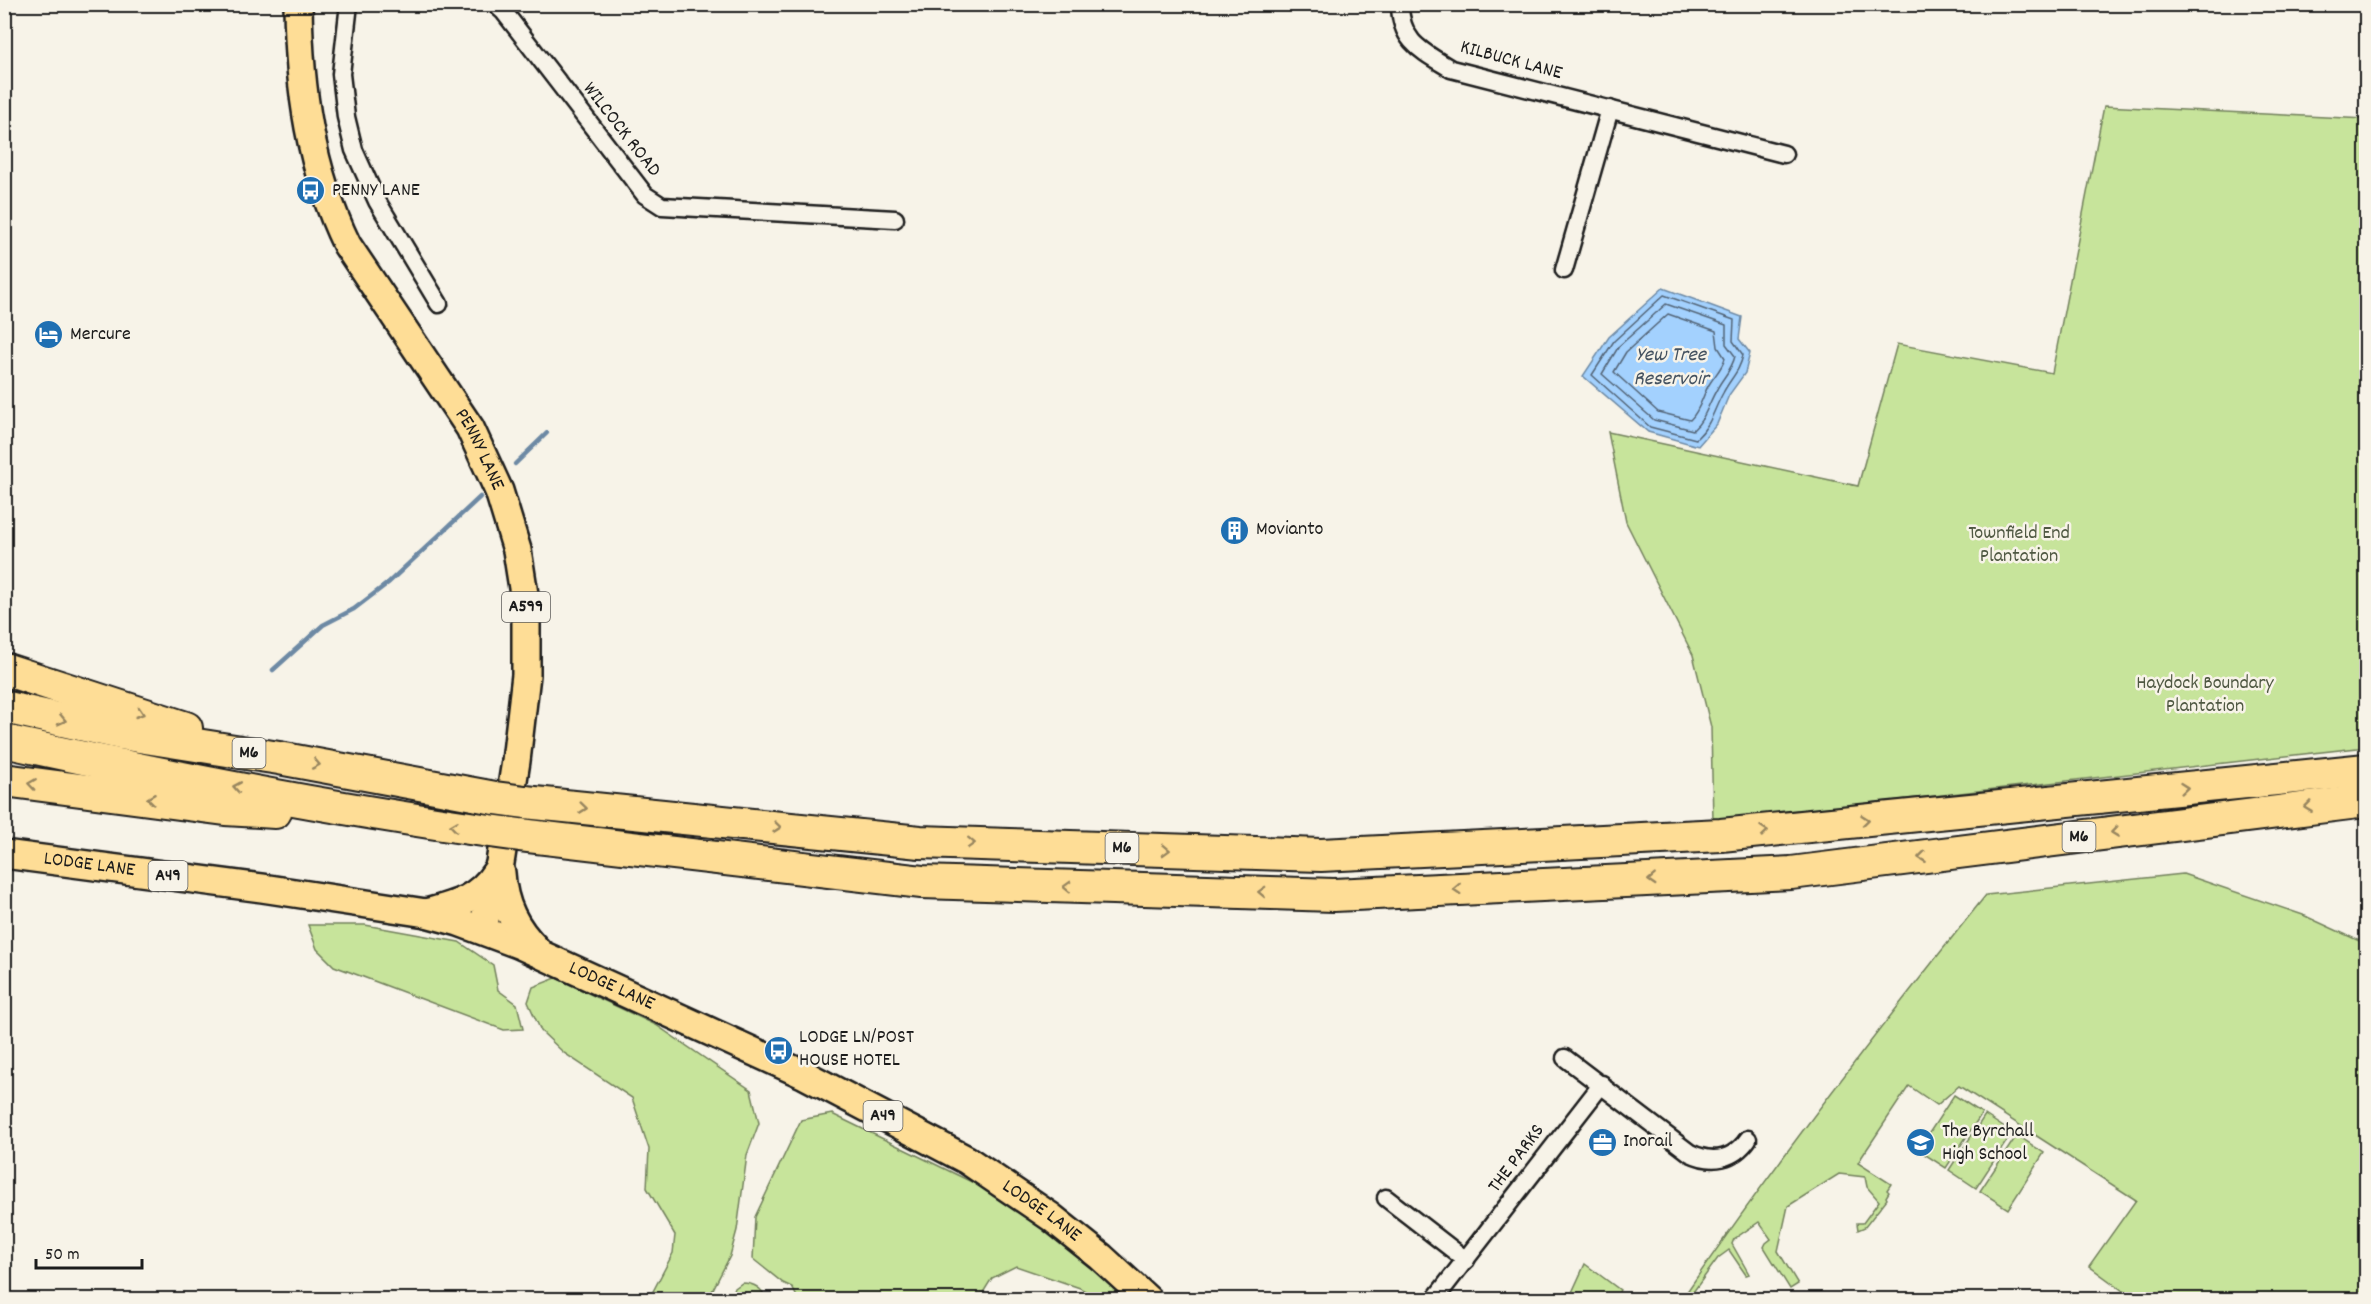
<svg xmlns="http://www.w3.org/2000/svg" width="2371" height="1304" font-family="Dekko,sans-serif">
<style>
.green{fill:#c7e49b;stroke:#72805c;stroke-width:1.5}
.water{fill:#a3d1fe;stroke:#6d89a4;stroke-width:1.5}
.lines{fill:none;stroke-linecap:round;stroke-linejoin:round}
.shore{stroke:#526476;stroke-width:1.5}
.stream{stroke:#6d89a4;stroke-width:4.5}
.street-casing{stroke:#1c1c1c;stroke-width:21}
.primary-casing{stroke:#1c1c1c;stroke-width:32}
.highway-casing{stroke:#1c1c1c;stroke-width:36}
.street{stroke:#f7f3e8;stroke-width:16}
.primary{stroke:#fedd96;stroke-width:27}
.highway{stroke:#fedd96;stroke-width:32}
.highway-bridge-casing{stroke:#1c1c1c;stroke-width:36;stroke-linecap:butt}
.highway-bridge{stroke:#fedd96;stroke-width:32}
.oneway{stroke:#98865f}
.labels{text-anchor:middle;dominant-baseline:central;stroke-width:5;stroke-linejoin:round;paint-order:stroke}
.shield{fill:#f7f3e8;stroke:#5e5c59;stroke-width:1.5}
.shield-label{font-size:18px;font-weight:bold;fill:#1c1c1c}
.street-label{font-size:20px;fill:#1c1c1c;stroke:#f7f3e8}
.poi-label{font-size:20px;fill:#1c1c1c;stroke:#f7f3e8;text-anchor:start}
.park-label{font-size:20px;fill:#4f5842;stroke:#f7f3e8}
.water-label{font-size:21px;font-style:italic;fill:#445260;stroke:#f7f3e8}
</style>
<rect width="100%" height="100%" fill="#f7f3e8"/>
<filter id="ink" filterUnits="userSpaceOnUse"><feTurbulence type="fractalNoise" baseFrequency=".0167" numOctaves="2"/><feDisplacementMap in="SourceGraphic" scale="12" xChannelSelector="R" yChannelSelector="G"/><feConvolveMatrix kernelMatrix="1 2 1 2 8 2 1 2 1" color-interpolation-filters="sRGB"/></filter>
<g filter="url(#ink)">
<g class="green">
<polygon points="2104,106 2366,119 2366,747 1713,821 1711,727 1693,655 1626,522 1608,432 1858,486 1897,344 2052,373"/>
<path d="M2183 874 2303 915 2366 944V1299H2134L2089 1266 2136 1200 1959 1086 1937 1105 1909 1086 1861 1158 1858 1163 1891 1184 1887 1190 1889 1192 1886 1197 1887 1199 1865 1227 1858 1230 1857 1223H1863L1879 1201 1867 1187 1865 1177 1839 1174 1788 1206 1778 1251 1798 1284 1790 1289 1764 1247 1766 1243 1771 1239 1759 1222 1734 1239 1732 1244 1749 1274 1746 1275 1729 1250 1718 1258 1688 1299H1682C1777 1160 1880 1027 1986 895Z"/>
<polygon points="308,925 365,925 459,942 493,965 498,990 517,1004 523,1029 504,1030 334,966 317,949"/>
<polygon points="556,978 656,1025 751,1090 759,1123 747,1155 737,1230 730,1256 708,1299 649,1299 673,1253 675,1235 647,1188 649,1149 632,1098 564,1053 541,1031 528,1002 533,987"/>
<polygon points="1954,1095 1982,1113 1946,1168 1918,1150"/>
<polygon points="832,1114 1019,1205 1139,1299 1098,1299 1080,1288 1016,1266 992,1278 979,1299 798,1299 792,1287 783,1283 753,1259 755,1217 801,1120"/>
<polygon points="1985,1115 2012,1133 1976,1188 1949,1170"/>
<polygon points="2017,1135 2044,1153 2008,1209 1980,1191"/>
<polygon points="1585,1264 1620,1290 1615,1299 1569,1299"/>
<path d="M742 1283C754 1283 762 1288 766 1299H728L735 1288Z"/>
</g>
<polygon class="water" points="1663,288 1742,317 1739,339 1750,353 1745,373 1729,395 1717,424 1698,446 1648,432 1583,376 1609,337"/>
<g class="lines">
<g class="shore">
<path d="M1664 295 1734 320 1733 341 1743 355C1740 371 1730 379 1723 393 1713 411 1712 424 1696 439L1650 427 1592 375 1614 341Z"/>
<path d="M1666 304 1726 325V344L1735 356C1732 370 1723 377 1717 389 1708 404 1706 418 1693 430L1654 420 1602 374 1619 346Z"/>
<path d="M1668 314 1716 331 1718 347 1725 358C1723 367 1715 375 1710 383 1702 395 1701 410 1690 420L1658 412 1614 372 1626 352Z"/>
</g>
<g class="stream">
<polyline points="515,464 547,433"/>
<polyline points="273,670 323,625 354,609 388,583 480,497"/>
</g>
<defs>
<g id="street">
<polyline points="349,4 341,74 346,117 354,150 377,201 439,304"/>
<polyline points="495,4 504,12 645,195 662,206 895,219"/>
<path d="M1400 4C1400 42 1422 51 1451 69L1784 154"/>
<polyline points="1564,270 1610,109"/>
<path d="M1565 1058 1690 1153C1713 1164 1734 1159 1748 1139"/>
<polyline points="1386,1198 1466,1260"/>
<polyline points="1434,1300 1602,1084"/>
</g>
<g id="primary">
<path id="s1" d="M298 4C299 88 310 169 347 245L470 428 499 491 517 550 526 607V675L516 761 500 863 482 930"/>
<path id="s2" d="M4 854 262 888 426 913 459 922 518 944 805 1075 967 1160 1051 1217 1101 1257 1148 1300"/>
<path d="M501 873C503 905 515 928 537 950"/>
<path d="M426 913C455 905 479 899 496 872"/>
</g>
<g id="highway">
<polyline points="4,669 186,728"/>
<polyline points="4,707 120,733 279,758 495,798"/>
<path d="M4 741C165 776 327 808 490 831"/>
<polyline points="4,780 225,809 275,812"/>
<polyline points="525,802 920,842 1321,855 1721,835 2366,770"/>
<polyline points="520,835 922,882 1334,895 1791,873 2366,801"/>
</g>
</defs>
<use href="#street" class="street-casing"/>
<use href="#primary" class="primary-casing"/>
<use href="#highway" class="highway-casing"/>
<use href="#street" class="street"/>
<use href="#primary" class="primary"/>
<use href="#highway" class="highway"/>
<defs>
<g id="highway-bridge">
<polyline points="495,798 525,802"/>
<polyline points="490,831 520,835"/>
</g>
</defs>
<use href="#highway-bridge" class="highway-bridge-casing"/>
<use href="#highway-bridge" class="highway-bridge"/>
</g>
<defs><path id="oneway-chevron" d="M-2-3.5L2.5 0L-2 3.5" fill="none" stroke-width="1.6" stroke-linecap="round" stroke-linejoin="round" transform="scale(1.5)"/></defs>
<g class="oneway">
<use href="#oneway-chevron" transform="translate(140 713) rotate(18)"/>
<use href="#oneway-chevron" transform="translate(62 720) rotate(13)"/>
<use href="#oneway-chevron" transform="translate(316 764) rotate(11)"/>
<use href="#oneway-chevron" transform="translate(32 784) rotate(-172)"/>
<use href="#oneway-chevron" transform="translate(237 787) rotate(-170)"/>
<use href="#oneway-chevron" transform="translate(2184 788) rotate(-6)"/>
<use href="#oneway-chevron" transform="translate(151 799) rotate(-173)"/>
<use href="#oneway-chevron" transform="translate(2308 807) rotate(173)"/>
<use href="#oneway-chevron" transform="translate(583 808) rotate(6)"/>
<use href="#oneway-chevron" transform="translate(1865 820) rotate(-6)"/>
<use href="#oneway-chevron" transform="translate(454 826) rotate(-172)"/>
<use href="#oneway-chevron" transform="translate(777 827) rotate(6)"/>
<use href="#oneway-chevron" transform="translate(1764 831) rotate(-6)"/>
<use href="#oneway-chevron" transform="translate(2115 832) rotate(173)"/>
<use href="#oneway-chevron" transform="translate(971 843) rotate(2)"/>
<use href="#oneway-chevron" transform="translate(1166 850) rotate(2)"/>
<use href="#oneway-chevron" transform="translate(1922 857) rotate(173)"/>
<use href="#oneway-chevron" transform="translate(1652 880) rotate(177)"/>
<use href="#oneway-chevron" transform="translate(1067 887) rotate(-178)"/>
<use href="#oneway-chevron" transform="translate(1457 889) rotate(177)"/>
<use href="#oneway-chevron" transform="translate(1262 892) rotate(-178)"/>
</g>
</g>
<defs>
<symbol id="bus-disc" viewBox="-11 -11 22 22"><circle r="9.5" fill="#1f6fb2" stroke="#f7f3e8"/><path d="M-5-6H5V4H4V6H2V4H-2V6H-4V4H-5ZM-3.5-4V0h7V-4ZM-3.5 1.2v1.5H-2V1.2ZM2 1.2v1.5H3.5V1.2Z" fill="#fff"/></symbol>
<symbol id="hotel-disc" viewBox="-11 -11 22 22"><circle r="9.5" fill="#1f6fb2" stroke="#f7f3e8"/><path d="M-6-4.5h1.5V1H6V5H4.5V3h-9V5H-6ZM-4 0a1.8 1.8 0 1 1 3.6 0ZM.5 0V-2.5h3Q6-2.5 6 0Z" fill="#fff"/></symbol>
<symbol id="building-disc" viewBox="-11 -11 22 22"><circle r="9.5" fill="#1f6fb2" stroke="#f7f3e8"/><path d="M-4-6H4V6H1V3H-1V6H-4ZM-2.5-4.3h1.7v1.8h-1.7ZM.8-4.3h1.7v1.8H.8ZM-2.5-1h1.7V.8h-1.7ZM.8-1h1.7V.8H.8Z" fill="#fff"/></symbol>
<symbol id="office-disc" viewBox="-11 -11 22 22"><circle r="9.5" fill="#1f6fb2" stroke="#f7f3e8"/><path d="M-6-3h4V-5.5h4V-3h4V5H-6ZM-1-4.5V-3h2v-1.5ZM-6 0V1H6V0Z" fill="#fff"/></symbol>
<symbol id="school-disc" viewBox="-11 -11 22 22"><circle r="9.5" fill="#1f6fb2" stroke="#f7f3e8"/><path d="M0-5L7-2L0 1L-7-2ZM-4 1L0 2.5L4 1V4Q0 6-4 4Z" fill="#fff"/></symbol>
</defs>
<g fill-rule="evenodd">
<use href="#bus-disc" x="294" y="174" width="33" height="33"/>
<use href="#hotel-disc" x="32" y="318" width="33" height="33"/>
<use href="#building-disc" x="1218" y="514" width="33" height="33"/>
<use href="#bus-disc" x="762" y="1034" width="33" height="33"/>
<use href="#office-disc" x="1586" y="1126" width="33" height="33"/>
<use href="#school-disc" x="1904" y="1126" width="33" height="33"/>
</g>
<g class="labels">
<g class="shield">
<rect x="502" y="592" width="48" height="30" rx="4.5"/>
<rect x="232.5" y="738" width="33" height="30" rx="4.5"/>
<rect x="2062.5" y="822" width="33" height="30" rx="4.5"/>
<rect x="1105.5" y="833" width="33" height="30" rx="4.5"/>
<rect x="148.5" y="861" width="39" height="30" rx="4.5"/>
<rect x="863.5" y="1101" width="39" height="30" rx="4.5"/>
</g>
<g class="shield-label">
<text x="526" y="607">A599</text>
<text x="249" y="753">M6</text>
<text x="2079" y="837">M6</text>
<text x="1122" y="848">M6</text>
<text x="168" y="876">A49</text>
<text x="883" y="1116">A49</text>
</g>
<g class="street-label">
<text transform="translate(1511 61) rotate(15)">KILBUCK LANE</text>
<text transform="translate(621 130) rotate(52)">WILCOCK ROAD</text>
<text stroke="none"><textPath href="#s1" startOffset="492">PENNY LANE</textPath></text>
<text stroke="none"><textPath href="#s2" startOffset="86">LODGE LANE</textPath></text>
<text stroke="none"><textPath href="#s2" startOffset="626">LODGE LANE</textPath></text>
<text transform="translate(1517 1159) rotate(-53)">THE PARKS</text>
<text stroke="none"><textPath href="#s2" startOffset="1112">LODGE LANE</textPath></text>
</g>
<g class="poi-label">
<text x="332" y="191">PENNY LANE</text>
<text x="70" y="335">Mercure</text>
<text x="1256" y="530">Movianto</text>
<text x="799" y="1038">LODGE LN/POST<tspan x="799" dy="23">HOUSE HOTEL</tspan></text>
<text x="1942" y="1132">The Byrchall<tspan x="1942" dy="23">High School</tspan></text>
<text x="1623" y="1142">Inorail</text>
</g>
<g class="park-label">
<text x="2019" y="534">Townfield End<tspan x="2019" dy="23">Plantation</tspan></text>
<text x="2205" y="684">Haydock Boundary<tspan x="2205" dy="23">Plantation</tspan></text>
</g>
<g class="water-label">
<text x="1671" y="356">Yew Tree<tspan x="1671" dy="24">Reservoir</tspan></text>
</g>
</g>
<rect width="2371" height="1304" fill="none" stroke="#f7f3e8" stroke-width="24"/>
<rect x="12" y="12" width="2347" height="1280" fill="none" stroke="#1c1c1c" stroke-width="2" filter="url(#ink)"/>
<path d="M36 1259v9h106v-9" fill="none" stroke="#1c1c1c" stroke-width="3"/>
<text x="45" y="1259" font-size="18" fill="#1c1c1c" stroke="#f7f3e8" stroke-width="4.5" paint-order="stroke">50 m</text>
</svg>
